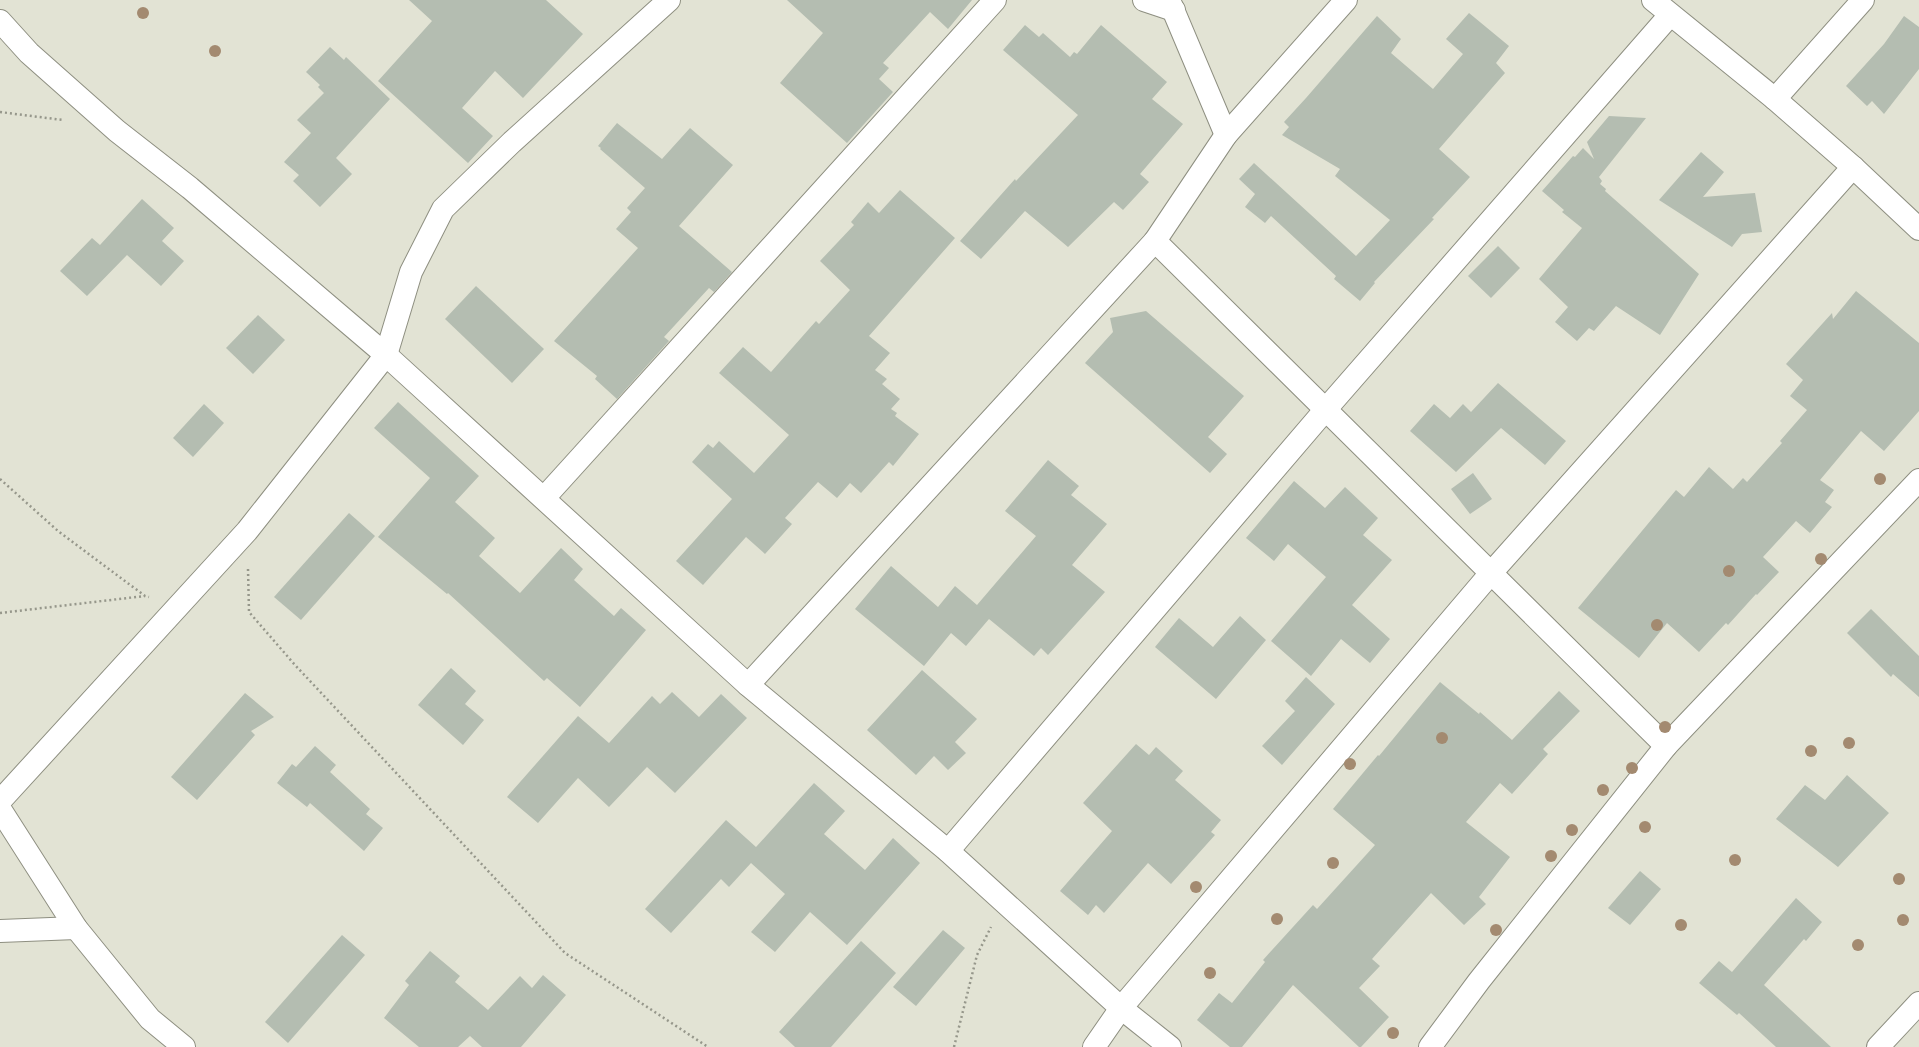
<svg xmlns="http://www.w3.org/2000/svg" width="1919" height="1047" font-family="'Noto Serif',serif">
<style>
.building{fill:#b4bdb1}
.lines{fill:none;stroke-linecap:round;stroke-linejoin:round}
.minor-casing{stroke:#8e8f81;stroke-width:24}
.tertiary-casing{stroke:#8e8f81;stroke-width:24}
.path{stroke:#96978b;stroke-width:2.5;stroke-dasharray:2 3;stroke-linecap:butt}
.minor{stroke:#fff;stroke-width:22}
.tertiary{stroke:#fff;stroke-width:22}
.tree{fill:#a38a70}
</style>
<rect width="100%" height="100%" fill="#e2e3d4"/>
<g class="building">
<polygon points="409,0 546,0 583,34 523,98 495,71 462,108 493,136 468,163 378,81 432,21"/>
<polygon points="787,0 972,0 948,29 930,12 883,63 889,68 879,79 893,92 847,143 780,83 823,33"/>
<polygon points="1469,13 1509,46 1496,63 1505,73 1439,149 1470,177 1432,218 1434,219 1374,282 1375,283 1360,301 1334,279 1336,276 1271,216 1265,223 1245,207 1255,194 1239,179 1254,163 1356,256 1390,220 1335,176 1340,169 1282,135 1289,127 1284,122 1306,98 1377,16 1401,39 1391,53 1433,89 1463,54 1446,39"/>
<polygon points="1904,16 1919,27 1919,69 1884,114 1872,101 1867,106 1846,86 1884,44"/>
<polygon points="1025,25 1039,37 1043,33 1070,57 1074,52 1077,54 1101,25 1167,82 1152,99 1183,124 1140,174 1149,182 1123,210 1114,202 1068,247 1025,211 981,259 960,241 1015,179 1016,181 1078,115 1003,50"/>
<polygon points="330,47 344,60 346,57 390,99 336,158 352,174 320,207 293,181 299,175 284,162 311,133 297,120 324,93 318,87 320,85 306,72"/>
<polygon points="1609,116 1646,118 1599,177 1602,181 1600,184 1606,189 1605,191 1699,274 1660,335 1616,306 1594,331 1589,328 1577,341 1555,322 1568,307 1539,279 1582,228 1562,212 1564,210 1542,191 1573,156 1575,157 1583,148 1594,159 1587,142"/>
<polygon points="617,123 662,159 690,128 733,165 679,226 732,272 714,292 709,288 664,337 669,341 617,399 595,379 597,376 554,341 638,248 616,229 631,212 627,208 645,188 600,149 601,148 598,146"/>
<polygon points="1701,152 1724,172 1703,197 1755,193 1762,232 1742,234 1732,247 1659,200"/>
<polygon points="900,190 955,238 869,336 890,353 875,370 887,379 882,384 900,399 891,409 897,413 895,416 919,434 893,466 889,462 861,493 850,483 837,498 818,482 785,518 792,524 765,554 746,537 703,585 676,561 732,499 692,462 708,444 713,448 719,441 754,473 789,435 719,373 743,347 771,372 816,321 819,324 850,290 820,261 854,225 851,222 868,202 879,213"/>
<polygon points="142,199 174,228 162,241 184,261 161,286 127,255 87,296 60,271 92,238 100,245"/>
<polygon points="1498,246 1520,268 1491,298 1468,276"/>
<polygon points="476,286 544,349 512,383 445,319"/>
<polygon points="1856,291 1919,343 1919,411 1884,451 1861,431 1820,480 1834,490 1825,502 1832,507 1810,533 1796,521 1763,557 1779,572 1757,595 1756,594 1728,625 1726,623 1699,652 1667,623 1639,658 1578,608 1676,490 1684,497 1709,467 1733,489 1743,478 1747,482 1782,443 1780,441 1807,410 1790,396 1803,380 1786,364 1832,313 1833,319"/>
<polygon points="1146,311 1244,396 1208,437 1227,454 1210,473 1085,363 1113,332 1110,318"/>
<polygon points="258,315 285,340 253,374 226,348"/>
<polygon points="1498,383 1566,441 1545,465 1501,428 1456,472 1410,431 1434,404 1450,418 1463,404 1471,412"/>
<polygon points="398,402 479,476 455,502 495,538 479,556 520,593 561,548 583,569 574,580 614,616 621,608 646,630 580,707 547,678 544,681 448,593 447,594 378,537 430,478 374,428"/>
<polygon points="204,404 224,423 193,457 173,438"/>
<polygon points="1048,460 1079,486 1071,495 1107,524 1072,565 1105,592 1048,655 1041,648 1034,656 989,619 966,646 951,633 924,666 855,609 891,566 938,607 955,586 977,605 1036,536 1005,511"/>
<polygon points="1473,473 1492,499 1470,514 1451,489"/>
<polygon points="1294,481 1325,508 1345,487 1378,518 1363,535 1392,560 1352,605 1390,639 1370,663 1341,639 1311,676 1271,641 1326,577 1288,544 1274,561 1246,538"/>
<polygon points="349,513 375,536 301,620 274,597"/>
<polygon points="1871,609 1919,656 1919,697 1893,674 1891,677 1847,633"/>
<polygon points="1240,616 1266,640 1216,699 1155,647 1179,618 1213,647"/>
<polygon points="451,668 476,691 465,704 484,720 463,745 418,705"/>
<polygon points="922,670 977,719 955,742 966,753 948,770 934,756 916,775 867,730"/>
<polygon points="1306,677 1335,704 1282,765 1262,746 1295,711 1285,701"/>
<polygon points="1440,682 1479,714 1480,712 1512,740 1559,691 1580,711 1543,749 1548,754 1512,794 1500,783 1466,822 1510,857 1479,897 1486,904 1464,925 1431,893 1372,959 1380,966 1359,988 1389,1017 1361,1047 1359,1047 1293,985 1242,1047 1230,1047 1197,1020 1219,993 1232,1003 1265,962 1263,960 1313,905 1317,909 1375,845 1333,809 1378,755 1379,756"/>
<polygon points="672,692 699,717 721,694 747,718 675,793 647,767 609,807 578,778 538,823 507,797 578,716 609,743 652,696 660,704"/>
<polygon points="245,693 274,717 251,731 255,735 197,800 171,777"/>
<polygon points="1136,744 1149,755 1156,747 1183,771 1175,780 1221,820 1211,832 1215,835 1171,884 1148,863 1104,913 1096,905 1088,915 1060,891 1112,831 1083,803"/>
<polygon points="315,746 336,765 330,772 370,809 366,814 383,828 364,851 310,803 307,807 277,783 292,764 296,767"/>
<polygon points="1847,775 1889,813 1838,867 1776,819 1805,785 1825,800"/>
<polygon points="814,783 845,811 824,834 865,870 893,838 920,863 847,945 810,912 775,952 751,932 785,894 751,863 729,887 721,879 671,933 645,909 726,820 756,847"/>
<polygon points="1640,871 1661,889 1630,925 1608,908"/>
<polygon points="1796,898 1822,922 1806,941 1804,939 1764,985 1831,1047 1776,1047 1739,1013 1737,1015 1699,983 1719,961 1732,972"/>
<polygon points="943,930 965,948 916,1006 893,987"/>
<polygon points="342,935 365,955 288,1043 265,1022"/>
<polygon points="861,941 896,973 831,1047 795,1047 779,1032"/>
<polygon points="430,951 460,976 455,982 488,1010 520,976 532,988 543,975 566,995 521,1047 482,1047 470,1036 458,1047 419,1047 384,1018 409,985 405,981"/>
</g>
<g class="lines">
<defs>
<g id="minor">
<polyline points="1144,0 1174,10"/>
<polyline points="1169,0 1226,135"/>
<polyline points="0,21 29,53 117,131 190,188 386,355 748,685 948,851 1121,1008 1170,1047"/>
<polyline points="1775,99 1863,0"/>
<polyline points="1155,241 1666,746"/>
<polyline points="544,498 995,0"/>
<polyline points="748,685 1155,241 1226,135 1346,0"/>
<polyline points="0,801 247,531 386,355 411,272 443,209 512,142 669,0"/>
<polyline points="0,809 76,928 150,1019 184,1047"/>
<polyline points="948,851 1326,409 1670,15"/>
<polyline points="0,931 76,928"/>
<polyline points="1094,1047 1121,1008 1491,573 1853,167"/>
<polyline points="1430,1047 1479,981 1666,746 1919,480"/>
<polyline points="1878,1047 1919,1003"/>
</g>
<polyline id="tertiary" points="1653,0 1775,99 1853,167 1919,229"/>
</defs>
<use href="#minor" class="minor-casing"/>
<use href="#tertiary" class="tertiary-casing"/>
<g class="path">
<polyline points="0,112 63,120"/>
<polyline points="0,479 58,531 145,596 149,597"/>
<polyline points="248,569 249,612 295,665 565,953 708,1047"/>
<polyline points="0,613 145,596"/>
<polyline points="954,1047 977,955 991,927"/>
</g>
<use href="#minor" class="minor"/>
<use href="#tertiary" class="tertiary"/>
</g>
<g class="tree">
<circle cx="143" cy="13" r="6"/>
<circle cx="215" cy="51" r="6"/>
<circle cx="1880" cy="479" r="6"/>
<circle cx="1821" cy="559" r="6"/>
<circle cx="1729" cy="571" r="6"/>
<circle cx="1657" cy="625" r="6"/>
<circle cx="1665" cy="727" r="6"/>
<circle cx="1442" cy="738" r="6"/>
<circle cx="1849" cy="743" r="6"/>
<circle cx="1811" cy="751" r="6"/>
<circle cx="1350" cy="764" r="6"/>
<circle cx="1632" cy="768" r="6"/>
<circle cx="1603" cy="790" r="6"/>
<circle cx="1645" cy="827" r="6"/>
<circle cx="1572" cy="830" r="6"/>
<circle cx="1551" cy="856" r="6"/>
<circle cx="1735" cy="860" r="6"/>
<circle cx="1333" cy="863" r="6"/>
<circle cx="1899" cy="879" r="6"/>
<circle cx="1196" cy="887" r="6"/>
<circle cx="1277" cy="919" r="6"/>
<circle cx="1903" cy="920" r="6"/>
<circle cx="1681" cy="925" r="6"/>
<circle cx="1496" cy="930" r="6"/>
<circle cx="1858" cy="945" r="6"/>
<circle cx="1210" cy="973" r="6"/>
<circle cx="1393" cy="1033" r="6"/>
</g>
</svg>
